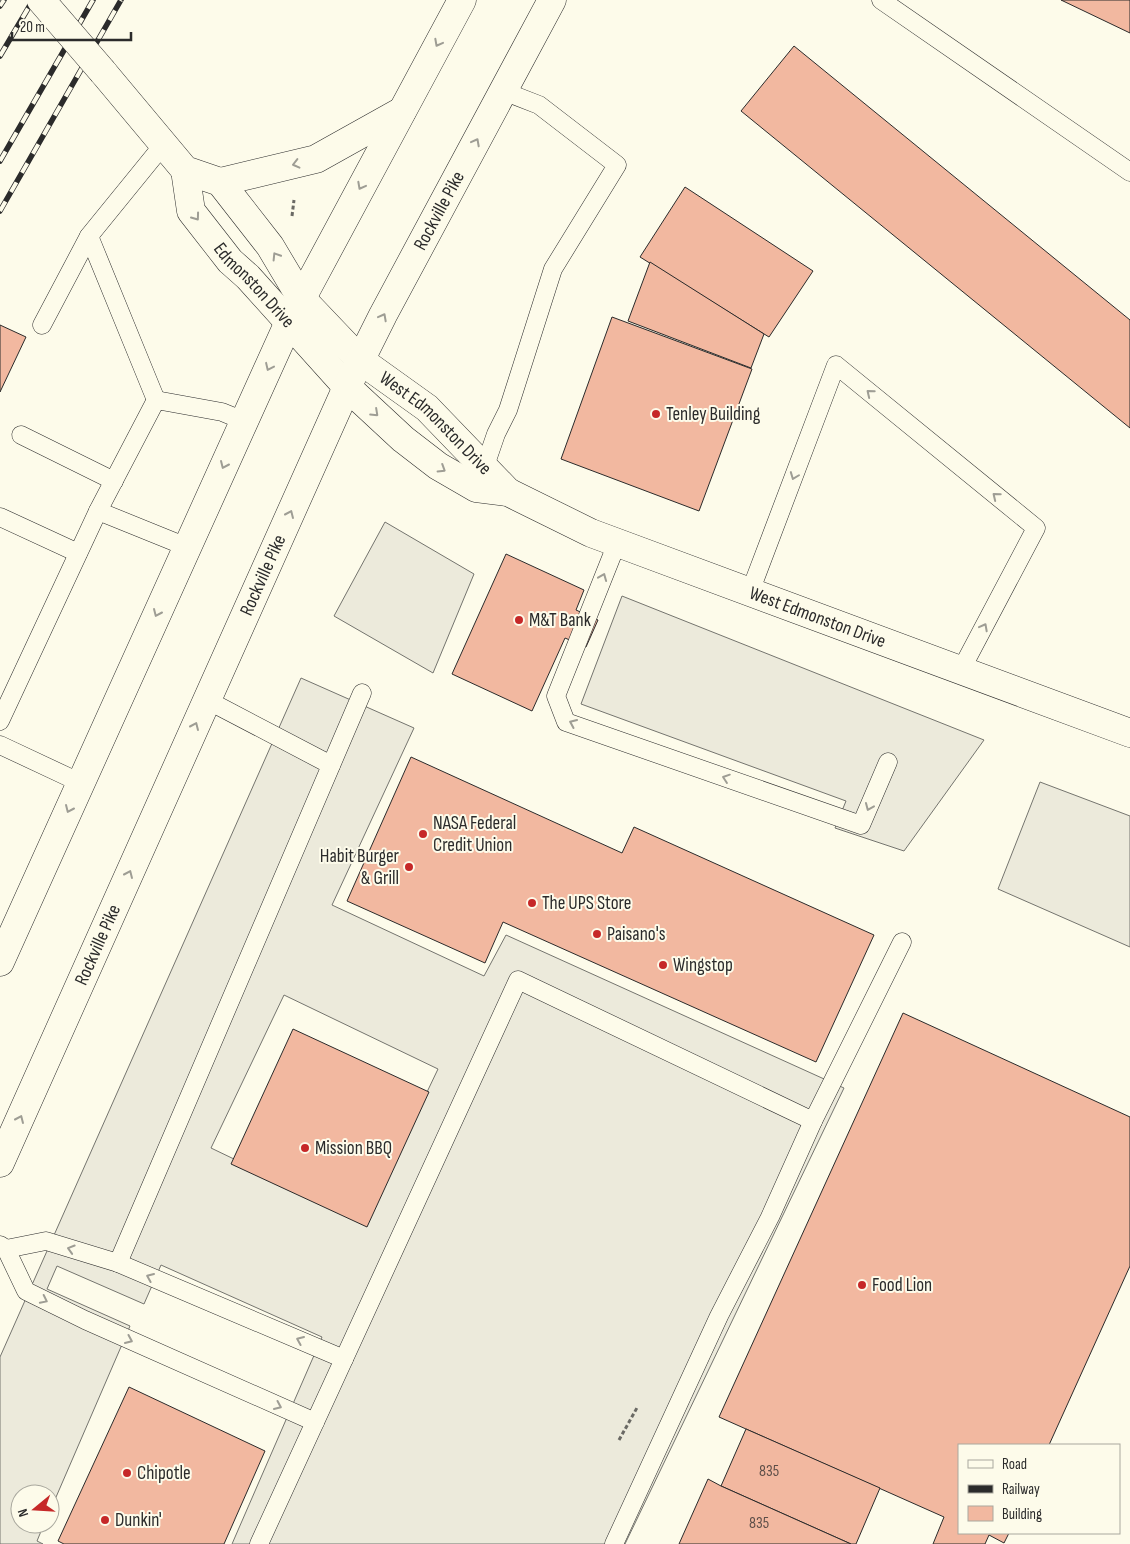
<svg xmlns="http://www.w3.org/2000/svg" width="1130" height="1544" font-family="'Sofia Sans Condensed',sans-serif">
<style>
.parking{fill:#eceadb;stroke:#74746e;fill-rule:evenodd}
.building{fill:#f2b8a0;stroke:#2b2b2b}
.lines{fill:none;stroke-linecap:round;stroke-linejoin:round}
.service-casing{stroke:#2b2b2b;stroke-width:19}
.tertiary-casing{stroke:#2b2b2b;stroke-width:29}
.primary-casing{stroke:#2b2b2b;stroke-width:29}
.path{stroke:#6a6964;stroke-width:3;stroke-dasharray:4 2.5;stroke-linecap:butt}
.service{stroke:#fdfbea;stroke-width:18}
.tertiary{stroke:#fdfbea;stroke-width:28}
.primary{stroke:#fdfbea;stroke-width:28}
.rail-casing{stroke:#2b2b2b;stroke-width:5.5}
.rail{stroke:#fdfbea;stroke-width:4;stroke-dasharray:11;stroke-linecap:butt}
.tertiary-bridge-casing{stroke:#2b2b2b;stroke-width:29;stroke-linecap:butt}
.tertiary-bridge{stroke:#fdfbea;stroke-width:28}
.oneway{stroke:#9e9d94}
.poi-dot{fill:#c62828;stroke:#fdfbea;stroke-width:2}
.labels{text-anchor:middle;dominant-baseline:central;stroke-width:4;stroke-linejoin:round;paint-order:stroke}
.number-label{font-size:16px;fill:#5d4e48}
.street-label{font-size:19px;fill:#2b2b2b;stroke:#fdfbea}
.poi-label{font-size:19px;fill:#2b2b2b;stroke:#fdfbea;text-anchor:start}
</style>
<rect width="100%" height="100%" fill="#fdfbea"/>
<g class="parking">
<polygon points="385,522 474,574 433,673 334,616"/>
<polygon points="622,596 984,740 904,851 835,828 846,801 581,704"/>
<path d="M301 678 414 728 332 905 484 976 506 935 844 1088 625 1544H232L322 1337 161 1265 144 1304 57 1266 47 1289 130 1326 50 1511V1494H20V1524H44L37 1541 43 1544H0V1357ZM284 995 438 1069 365 1222 211 1148Z"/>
<polygon points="1040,782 1130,816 1130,947 998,889"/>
</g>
<g class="building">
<polygon points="1061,0 1130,0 1130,33"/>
<polygon points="794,46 1130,320 1130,428 741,111"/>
<polygon points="685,187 813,271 769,337 640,257"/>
<polygon points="650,262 764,334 751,368 628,321"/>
<polygon points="612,317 752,369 699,511 561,459"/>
<polygon points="0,325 26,337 0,392"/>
<polygon points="506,554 584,590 576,610 598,620 586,647 565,638 532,711 452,674"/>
<polygon points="411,757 622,853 634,827 874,935 816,1062 503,922 485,963 347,901"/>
<polygon points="903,1013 1130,1117 1130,1266 1049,1445 959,1445 959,1533 1009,1533 1004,1543 989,1535 985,1544 933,1544 944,1517 719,1417"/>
<polygon points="293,1029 429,1092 367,1227 231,1164"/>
<polygon points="129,1387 265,1451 224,1544 64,1544 58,1541"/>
<polygon points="746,1429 880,1488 856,1544 851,1544 721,1486"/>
<polygon points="708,1479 721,1486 851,1544 679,1544"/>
</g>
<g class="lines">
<defs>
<g id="service">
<polyline points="881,0 1130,172"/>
<polyline points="89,236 156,400"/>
<polyline points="42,325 89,236 163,145"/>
<polyline points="21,435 114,481"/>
<polyline points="485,466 496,434 508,410 553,269 617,165 539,105 503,91"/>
<polyline points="98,511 156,400 222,412 244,421"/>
<polyline points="0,517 78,553"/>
<polyline points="617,543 556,696 566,722 861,825 888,762"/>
<polyline points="750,592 836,365 1036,528 961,670"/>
<polyline points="207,700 331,765"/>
<polyline points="0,721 98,511 187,547"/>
<polyline points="0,745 81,783"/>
<polyline points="0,1245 6,1249 26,1291 85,1320 315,1422"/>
<polyline points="6,1249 46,1241 118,1263 344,1359"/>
<polyline points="118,1263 362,693"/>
<polyline points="259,1544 518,980 813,1121 902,942"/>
<polyline points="614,1544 719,1316 770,1217 813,1121"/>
</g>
<g id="tertiary">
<path id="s1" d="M103 72 185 170 220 182 270 246 301 298 360 360 427 408 508 492"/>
<path id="s2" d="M185 170 191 211 230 261 248 277 347 387 403 439 438 466 476 488 508 492 591 533 1130 733"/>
</g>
<g id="primary">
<polyline points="220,182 316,159 402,111"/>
<polyline points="0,962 289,322 462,0"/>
<path id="s3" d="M0 1163 347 387 383 315 552 0"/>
</g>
</defs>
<use href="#service" class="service-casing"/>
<use href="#tertiary" class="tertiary-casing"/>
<use href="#primary" class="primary-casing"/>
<g class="path">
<polyline points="292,216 294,200"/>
<polyline points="619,1440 638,1406"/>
</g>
<use href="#service" class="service"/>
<use href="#tertiary" class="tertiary"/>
<use href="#primary" class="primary"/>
<defs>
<g id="rail">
<polyline points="0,6 4,0"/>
<polyline points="0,56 33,0"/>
<polyline points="0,161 93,0"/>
<polyline points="0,211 121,0"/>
</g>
</defs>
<use href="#rail" class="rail-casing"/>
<use href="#rail" class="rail"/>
<defs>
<polyline id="tertiary-bridge" points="41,0 103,72"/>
</defs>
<use href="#tertiary-bridge" class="tertiary-bridge-casing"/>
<use href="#tertiary-bridge" class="tertiary-bridge"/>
</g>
<defs><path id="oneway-chevron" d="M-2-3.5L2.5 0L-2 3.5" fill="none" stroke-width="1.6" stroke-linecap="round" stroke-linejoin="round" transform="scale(1.25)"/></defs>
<g class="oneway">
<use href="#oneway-chevron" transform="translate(438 43) rotate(118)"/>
<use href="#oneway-chevron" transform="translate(476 142) rotate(-62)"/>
<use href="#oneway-chevron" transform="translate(296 164) rotate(166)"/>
<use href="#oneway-chevron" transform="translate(361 186) rotate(118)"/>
<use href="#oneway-chevron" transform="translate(196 217) rotate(54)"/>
<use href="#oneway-chevron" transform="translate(276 256) rotate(-122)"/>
<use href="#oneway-chevron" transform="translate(383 317) rotate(-62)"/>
<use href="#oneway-chevron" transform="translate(269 367) rotate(115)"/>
<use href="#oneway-chevron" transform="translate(870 393) rotate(-141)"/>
<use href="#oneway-chevron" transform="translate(375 413) rotate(43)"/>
<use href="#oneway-chevron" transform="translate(224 465) rotate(114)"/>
<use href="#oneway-chevron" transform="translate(442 469) rotate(32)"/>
<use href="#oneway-chevron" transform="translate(794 476) rotate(111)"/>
<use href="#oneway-chevron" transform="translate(996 496) rotate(-141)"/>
<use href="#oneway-chevron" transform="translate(290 514) rotate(-66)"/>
<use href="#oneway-chevron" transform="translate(603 577) rotate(-68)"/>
<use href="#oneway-chevron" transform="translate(157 613) rotate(114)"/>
<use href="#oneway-chevron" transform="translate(984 627) rotate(-62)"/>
<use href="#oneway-chevron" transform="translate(573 723) rotate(-156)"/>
<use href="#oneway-chevron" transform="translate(195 726) rotate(-66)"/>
<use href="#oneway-chevron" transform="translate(726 778) rotate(-161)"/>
<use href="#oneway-chevron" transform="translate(869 807) rotate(113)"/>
<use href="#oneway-chevron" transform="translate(69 809) rotate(114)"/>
<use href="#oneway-chevron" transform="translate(129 874) rotate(-66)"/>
<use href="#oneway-chevron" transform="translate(20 1119) rotate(-66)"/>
<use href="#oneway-chevron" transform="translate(71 1249) rotate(-163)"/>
<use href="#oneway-chevron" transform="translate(150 1277) rotate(-157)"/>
<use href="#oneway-chevron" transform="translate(44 1300) rotate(26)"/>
<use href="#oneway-chevron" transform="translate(129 1340) rotate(24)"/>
<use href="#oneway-chevron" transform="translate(300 1340) rotate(-157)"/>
<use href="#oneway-chevron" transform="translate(278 1406) rotate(24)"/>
</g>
<g class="poi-dot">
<circle cx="656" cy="414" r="5"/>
<circle cx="519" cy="620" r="5"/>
<circle cx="423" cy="834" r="5"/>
<circle cx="409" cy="867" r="5"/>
<circle cx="532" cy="903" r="5"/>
<circle cx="597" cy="934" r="5"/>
<circle cx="663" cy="965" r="5"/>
<circle cx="305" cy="1148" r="5"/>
<circle cx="862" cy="1285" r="5"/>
<circle cx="127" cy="1473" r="5"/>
<circle cx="105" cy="1520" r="5"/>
</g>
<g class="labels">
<g class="number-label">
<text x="769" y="1471">835</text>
<text x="759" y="1523">835</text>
</g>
<g class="street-label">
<text stroke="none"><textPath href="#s3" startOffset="1049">Rockville Pike</textPath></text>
<text stroke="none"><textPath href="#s2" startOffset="139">Edmonston Drive</textPath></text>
<text stroke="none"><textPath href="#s1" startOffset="491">West Edmonston Drive</textPath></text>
<text stroke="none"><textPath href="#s3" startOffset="644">Rockville Pike</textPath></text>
<text stroke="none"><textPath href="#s2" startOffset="808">West Edmonston Drive</textPath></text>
<text stroke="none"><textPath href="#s3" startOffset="239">Rockville Pike</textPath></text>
</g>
<g class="poi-label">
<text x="666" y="414">Tenley Building</text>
<text x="529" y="620">M&amp;T Bank</text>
<text x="433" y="823">NASA Federal<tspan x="433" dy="22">Credit Union</tspan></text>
<text x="399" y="856" text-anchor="end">Habit Burger<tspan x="399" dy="22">&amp; Grill</tspan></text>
<text x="542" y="903">The UPS Store</text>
<text x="607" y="934">Paisano's</text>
<text x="673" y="965">Wingstop</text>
<text x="315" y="1148">Mission BBQ</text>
<text x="872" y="1285">Food Lion</text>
<text x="137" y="1473">Chipotle</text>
<text x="115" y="1520">Dunkin'</text>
</g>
</g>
<rect x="958" y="1444" width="162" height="90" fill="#fdfbea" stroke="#a9a89e"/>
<rect x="968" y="1460" width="25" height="8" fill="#fdfbea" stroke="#a9a89e"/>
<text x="1002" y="1469" font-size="15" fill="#2b2b2b">Road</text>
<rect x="968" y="1485" width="25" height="8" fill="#2b2b2b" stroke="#a9a89e"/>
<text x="1002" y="1494" font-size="15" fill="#2b2b2b">Railway</text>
<rect x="968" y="1506" width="25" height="15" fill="#f2b8a0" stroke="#a9a89e"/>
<text x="1002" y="1519" font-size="15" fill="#2b2b2b">Building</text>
<g transform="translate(35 1509) rotate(252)"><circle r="24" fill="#fdfbea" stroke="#a9a89e"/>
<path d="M0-4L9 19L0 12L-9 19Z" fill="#c62828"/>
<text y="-8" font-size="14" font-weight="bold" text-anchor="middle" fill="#2b2b2b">N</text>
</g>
<path d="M12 32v8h119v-8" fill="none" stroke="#2b2b2b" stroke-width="2.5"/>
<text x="20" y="32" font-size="15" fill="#2b2b2b" stroke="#fdfbea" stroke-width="4" paint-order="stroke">20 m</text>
</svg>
